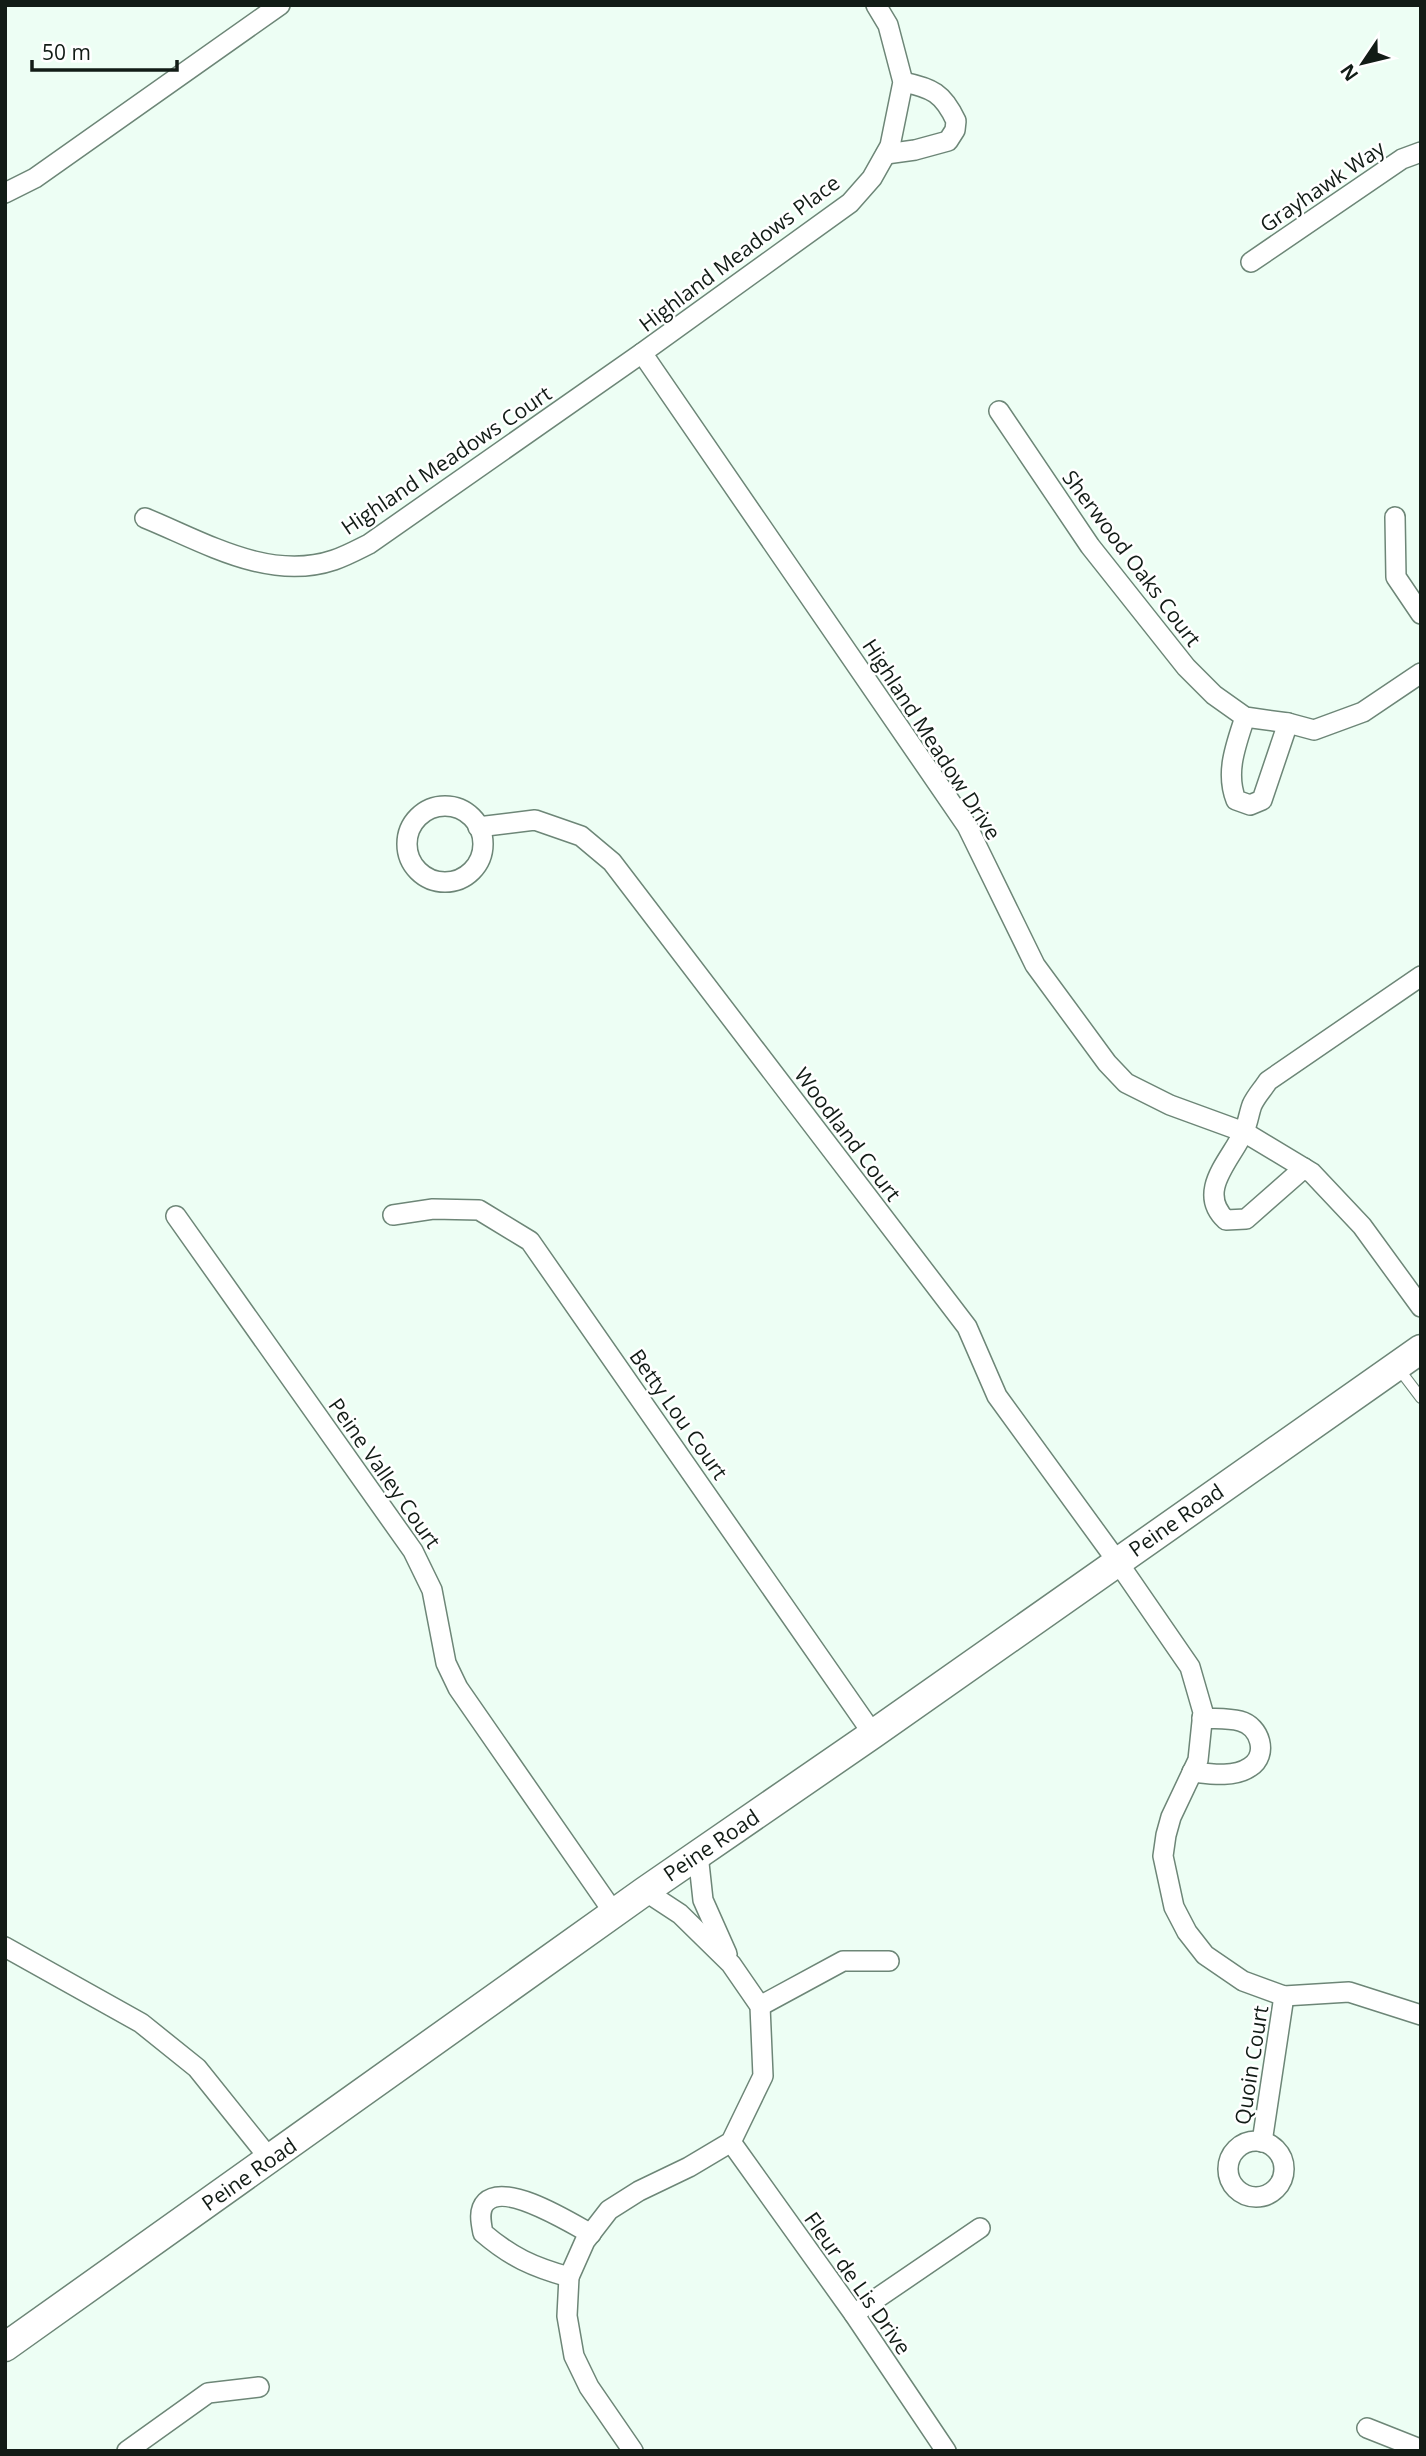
<svg xmlns="http://www.w3.org/2000/svg" width="1426" height="2456" font-family="'Open Sans',sans-serif">
<style>
.lines{fill:none;stroke-linecap:round;stroke-linejoin:round}
.lane-casing{stroke:#6d8677;stroke-width:12}
.street-casing{stroke:#6d8677;stroke-width:22}
.secondary-casing{stroke:#6d8677;stroke-width:31}
.lane{stroke:#fff;stroke-width:10}
.street{stroke:#fff;stroke-width:19}
.secondary{stroke:#fff;stroke-width:28}
.labels{text-anchor:middle;dominant-baseline:central;stroke-width:5;stroke-linejoin:round;paint-order:stroke}
.street-label{font-size:21px;fill:#121c16;stroke:#fff}
</style>
<rect width="100%" height="100%" fill="#edfef4"/>
<g class="lines">
<defs>
<polyline id="lane" points="1399,1369 1421,1398"/>
<g id="street">
<path d="M886 154 915 150 948 141 955 130 956 121C943 93 932 88 903 82"/>
<polyline points="5,193 35,178 280,5"/>
<polyline points="1251,262 1402,159 1421,152"/>
<polyline points="642,353 967,826 1035,965 1107,1063 1126,1083 1170,1105 1244,1132 1312,1173 1362,1226 1421,1307"/>
<polyline points="999,411 1090,546 1186,667 1214,695 1245,717 1288,723 1314,730 1363,712 1421,673"/>
<polyline points="1395,517 1396,577 1421,614"/>
<path d="M145 518C204 542 269 582 334 560 346 556 357 550 369 544L642 353 850 203 872 178 890 146 903 82 888 25 876 5"/>
<path d="M1245 717C1236 745 1225 772 1236 800L1250 805 1262 800 1288 723"/>
<circle cx="445" cy="844" r="38"/>
<polyline points="478,827 535,820 581,836 612,862 967,1327 997,1396 1117,1561 1190,1667 1203,1712 1198,1760 1171,1817 1166,1835 1163,1856 1174,1907 1187,1932 1205,1955 1243,1981 1284,1996 1349,1992 1421,2015"/>
<path d="M1304 1168 1246 1219 1226 1220C1195 1191 1232 1159 1244 1131 1248 1123 1249 1113 1252 1105 1256 1096 1263 1089 1268 1081L1421 976"/>
<polyline points="393,1215 433,1209 479,1210 530,1241 873,1734"/>
<polyline points="176,1216 413,1551 432,1590 446,1663 458,1688 614,1913"/>
<path d="M1192 1772C1210 1774 1234 1778 1250 1767 1269 1755 1260 1726 1240 1721 1228 1718 1215 1719 1202 1718"/>
<polyline points="698,1854 703,1900 727,1954"/>
<polyline points="5,1947 141,2023 197,2068 270,2159"/>
<polyline points="760,2006 843,1961 889,1961"/>
<circle cx="1256" cy="2169" r="28"/>
<polyline points="731,2142 854,2314 946,2451"/>
<polyline points="1262,2142 1284,1996"/>
<path d="M569 2277C533 2267 511 2257 483 2233 481 2223 478 2210 486 2202 506 2182 571 2223 591 2234"/>
<polyline points="854,2314 980,2228"/>
<polyline points="1367,2428 1415,2447 1418,2451"/>
<polyline points="127,2451 208,2393 259,2387"/>
<polyline points="633,2451 589,2387 574,2356 567,2316 569,2277 585,2241 609,2210 639,2191 689,2167 731,2142 763,2076 760,2006 731,1964 680,1914 645,1891"/>
</g>
<polyline id="secondary" points="5,2347 645,1891 873,1734 1421,1349"/>
</defs>
<use href="#lane" class="lane-casing"/>
<use href="#street" class="street-casing"/>
<use href="#secondary" class="secondary-casing"/>
<use href="#lane" class="lane"/>
<use href="#street" class="street"/>
<use href="#secondary" class="secondary"/>
</g>
<g class="labels">
<g class="street-label">
<text transform="translate(1322 186) rotate(-34)">Grayhawk Way</text>
<text transform="translate(739 253) rotate(-37)">Highland Meadows Place</text>
<text transform="translate(446 460) rotate(-34)">Highland Meadows Court</text>
<text transform="translate(1132 558) rotate(53)">Sherwood Oaks Court</text>
<text transform="translate(932 739) rotate(57)">Highland Meadow Drive</text>
<text transform="translate(848 1134) rotate(53)">Woodland Court</text>
<text transform="translate(679 1414) rotate(55)">Betty Lou Court</text>
<text transform="translate(385 1473) rotate(55)">Peine Valley Court</text>
<text transform="translate(1176 1520) rotate(-35)">Peine Road</text>
<text transform="translate(711 1845) rotate(-34)">Peine Road</text>
<text transform="translate(1251 2065) rotate(-81)">Quoin Court</text>
<text transform="translate(249 2174) rotate(-35)">Peine Road</text>
<text transform="translate(858 2283) rotate(55)">Fleur de Lis Drive</text>
</g>
</g>
<rect width="1426" height="2456" fill="none" stroke="#121c16" stroke-width="14"/>
<g transform="translate(1363 63) rotate(235)" stroke="#ffffff" stroke-width="5" paint-order="stroke">
<path d="M0-5L12 26L0 18L-12 26Z" fill="#121c16"/>
<text y="-10" font-size="19" font-weight="bold" text-anchor="middle" fill="#121c16">N</text>
</g>
<path d="M32 60v10h145v-10" fill="none" stroke="#121c16" stroke-width="3.5"/>
<text x="42" y="60" font-size="21" fill="#121c16" stroke="#ffffff" stroke-width="5" paint-order="stroke">50 m</text>
</svg>
